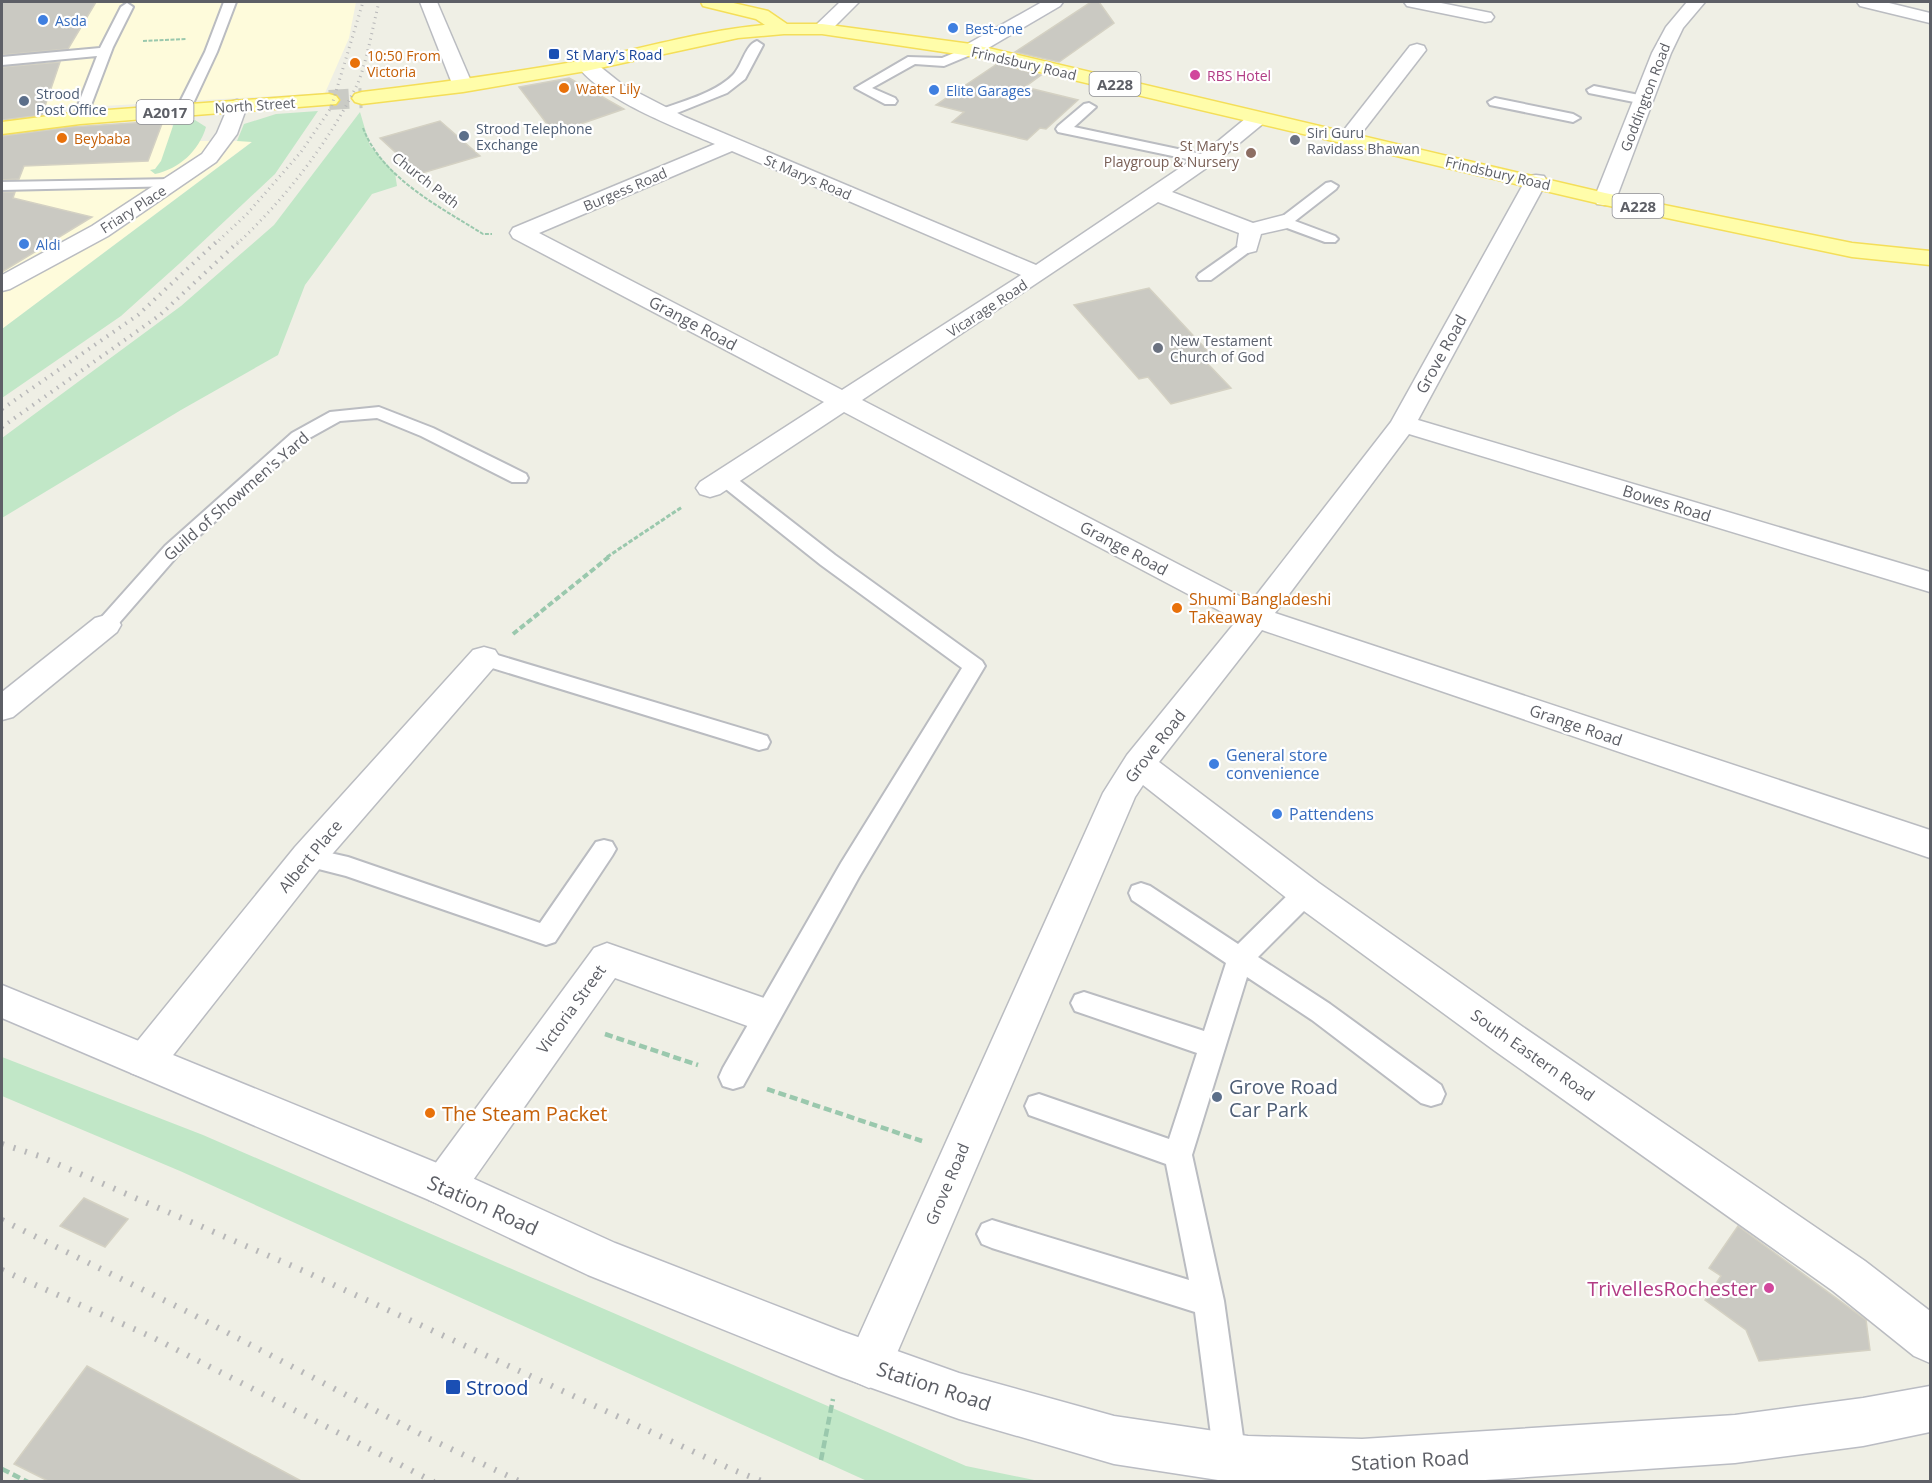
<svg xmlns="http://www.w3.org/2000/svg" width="1932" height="1483" font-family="'Open Sans',sans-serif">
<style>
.commercial{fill:#fefbdb}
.green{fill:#c1e7c7}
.building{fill:#cac9c2;stroke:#d4d1c3;stroke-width:1.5}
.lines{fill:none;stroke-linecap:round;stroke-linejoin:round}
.primary-tunnel{stroke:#cacbc5;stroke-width:20;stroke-dasharray:20 10;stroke-linecap:butt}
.lane-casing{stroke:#babcc1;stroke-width:4}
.street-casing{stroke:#babcc1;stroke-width:3}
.secondary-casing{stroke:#babcc3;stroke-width:3}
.primary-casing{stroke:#f4de59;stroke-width:3}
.path-far3{stroke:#9ac8ad;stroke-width:2;stroke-dasharray:4 1.5;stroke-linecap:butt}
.path-far2{stroke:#9ac8ad;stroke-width:3;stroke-dasharray:4.5 2;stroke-linecap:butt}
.path-far1{stroke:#9ac8ad;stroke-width:4;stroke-dasharray:6 3;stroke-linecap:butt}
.path{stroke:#9ac8ad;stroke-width:4.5;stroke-dasharray:8 4;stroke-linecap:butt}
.lane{fill:#fff;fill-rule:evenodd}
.street{fill:#fff;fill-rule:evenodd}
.secondary{fill:#fff;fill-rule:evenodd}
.primary{fill:#fffdaa;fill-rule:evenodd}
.rail-far2{stroke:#b8b8b9;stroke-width:3;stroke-dasharray:1 4.5;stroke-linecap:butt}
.rail-far1{stroke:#b8b8b9;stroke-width:4;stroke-dasharray:1.5 6;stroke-linecap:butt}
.rail{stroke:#b8b8b9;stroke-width:6;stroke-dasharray:2 10;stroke-linecap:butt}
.shop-dot{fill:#3f7fe0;stroke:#fff;stroke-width:2}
.transit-dot{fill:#1a4fb4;stroke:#fff;stroke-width:2}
.food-dot{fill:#e8710a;stroke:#fff;stroke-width:2}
.hotel-dot{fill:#d1479c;stroke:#fff;stroke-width:2}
.service-dot{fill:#5c6f8a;stroke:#fff;stroke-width:2}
.worship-dot{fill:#6b7280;stroke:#fff;stroke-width:2}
.education-dot{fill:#8d6e63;stroke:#fff;stroke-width:2}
.labels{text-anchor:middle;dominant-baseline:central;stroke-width:4.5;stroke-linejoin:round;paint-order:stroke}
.far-shop-label{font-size:14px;fill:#366cbe;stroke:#fff;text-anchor:start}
.far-transit-label{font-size:14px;fill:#164399;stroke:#fff;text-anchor:start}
.far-food-label{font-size:14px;fill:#c56008;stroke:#fff;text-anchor:start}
.far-street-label{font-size:14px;fill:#5d5f66;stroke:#fff}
.far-hotel-label{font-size:14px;fill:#b23c85;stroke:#fff;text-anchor:start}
.far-service-label{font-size:14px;fill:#4e5e75;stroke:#fff;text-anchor:start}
.far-worship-label{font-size:14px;fill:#5b616d;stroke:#fff;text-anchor:start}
.far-education-label{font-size:14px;fill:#785e54;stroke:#fff;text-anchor:end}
.shield{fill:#fff;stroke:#8e8f94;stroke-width:1.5}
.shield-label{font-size:15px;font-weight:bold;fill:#5d5f66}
.street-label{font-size:16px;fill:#5d5f66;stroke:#fff}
.food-label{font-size:16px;fill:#c56008;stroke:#fff;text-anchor:start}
.shop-label{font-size:16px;fill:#366cbe;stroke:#fff;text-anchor:start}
.near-service-label{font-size:20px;fill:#4e5e75;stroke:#fff;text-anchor:start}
.near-food-label{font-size:20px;fill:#c56008;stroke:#fff;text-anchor:start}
.near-street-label{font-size:20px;fill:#5d5f66;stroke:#fff}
.near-hotel-label{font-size:20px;fill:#b23c85;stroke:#fff;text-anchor:end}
.near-transit-label{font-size:20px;fill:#164399;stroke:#fff;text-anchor:start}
</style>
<rect width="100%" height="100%" fill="#efefe5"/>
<g class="commercial">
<polygon points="2,2 356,2 349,38 325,93 70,108 44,107 2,113"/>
<polygon points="167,120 185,141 253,141 2,329 2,142 95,126"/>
</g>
<g class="green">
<polygon points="318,111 275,174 180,263 121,316 2,398 2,329 252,142 237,141 244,124 276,114"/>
<polygon points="360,112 370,146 395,173 397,186 372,194 305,285 278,355 181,410 2,518 2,438 181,306 274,225"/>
<path d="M175 120H195L206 127C199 151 179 169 155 174L150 170 155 169 161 161Z"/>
<polygon points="2,1057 203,1135 966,1466 1039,1481 867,1481 180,1171 2,1096"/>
</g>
<g class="building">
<polygon points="2,2 96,2 68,49 2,55"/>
<polygon points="1091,2 1099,2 1114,23 1059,62 1015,52"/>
<polygon points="60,62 42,115 2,120 2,67"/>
<polygon points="997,64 1041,75 1025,87 1078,100 1046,129 1040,128 1027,140 952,122 964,112 936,105"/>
<polygon points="569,78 624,109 554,133 519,87"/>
<polygon points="163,121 148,161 24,166 19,179 2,180 2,136 71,127"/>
<polygon points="440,121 480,156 419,174 380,138"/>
<polygon points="2,192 15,192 13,198 92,217 2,272"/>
<polygon points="1149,288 1217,361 1207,363 1231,388 1171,404 1148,377 1139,379 1074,305"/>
<polygon points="84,1198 128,1219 105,1247 60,1226"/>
<polygon points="1738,1226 1866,1320 1870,1350 1759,1361 1746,1330 1705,1300 1721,1276 1709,1268"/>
<polygon points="87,1366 303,1482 50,1482 14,1464"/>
</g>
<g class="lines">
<polyline class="primary-tunnel" points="329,100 362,98"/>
<defs>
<g id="lane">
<polygon points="224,2 236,2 217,52 190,110 183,114 178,113 176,110 205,52"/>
<polygon points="127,3 133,7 113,47 85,121 80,122 73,118 97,56 2,65 2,57 100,48 121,7"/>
<path d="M757 41 763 45 745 79 727 93 667 117H657L655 114 657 111C682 101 714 94 733 75 742 66 745 45 757 41Z"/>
<polygon points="971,46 977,50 975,53 944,66 915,64 872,88 895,98 897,101 895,104 885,104 855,88 908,57 942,58"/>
<polygon points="1594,86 1644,96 1651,100 1644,104 1589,93 1587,90"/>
<polygon points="1495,98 1573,114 1580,118 1573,122 1490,105 1488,102"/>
<polygon points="1089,103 1096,107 1074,127 1206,155 1213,159 1206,163 1058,132 1056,129 1058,126 1084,104"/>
<polygon points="174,179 181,183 179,186 2,190 2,182"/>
<polygon points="1331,182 1338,186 1336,189 1295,221 1335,236 1338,239 1335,242 1325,242 1279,225 1276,222 1279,219 1326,183"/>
<polygon points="1248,241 1253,243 1256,246 1253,249 1211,280 1199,280 1197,277 1199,274 1243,243"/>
<polygon points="379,407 433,428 526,474 528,478 526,482 512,482 421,436 377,418 340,421 304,441 179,554 113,630 106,632 99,630 96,625 99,620 165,546 292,433 330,412"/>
<polygon points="724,472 731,474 835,555 982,661 985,666 859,877 743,1086 733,1089 723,1086 719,1077 723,1068 841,863 962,668 821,565 717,482 715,478 717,474"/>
<polygon points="484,651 767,736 770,742 767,748 759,750 476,663 473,658 476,653"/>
<polygon points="604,840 612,842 616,849 612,856 555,942 546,945 346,876 299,864 296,857 299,850 308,848 348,857 540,923 596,842"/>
<polygon points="1141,883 1150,886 1238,944 1297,886 1306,883 1315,886 1318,893 1315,900 1258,957 1330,1004 1441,1085 1445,1094 1441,1103 1431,1106 1421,1103 1312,1020 1247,977 1192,1155 1224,1301 1246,1458 1242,1470 1230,1474 1218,1470 1214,1458 1195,1312 992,1248 982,1244 977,1234 982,1224 992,1220 1189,1280 1166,1164 1029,1115 1025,1106 1029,1097 1039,1094 1169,1139 1197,1053 1075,1011 1071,1003 1075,995 1084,992 1204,1031 1226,963 1132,900 1129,893 1132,886"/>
</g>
<g id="street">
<polygon points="420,2 437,2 473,86 470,90 456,90 453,86"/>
<polygon points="840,2 859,2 828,33 816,33 813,29 816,25"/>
<polygon points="1404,2 1436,2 1491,13 1494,17 1491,21 1485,22 1407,6"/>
<polygon points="1687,2 1705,2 1683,28 1671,53 1616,199 1613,204 1605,205 1597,204 1594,199 1652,53 1666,27"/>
<polygon points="1857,2 1885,2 1930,13 1930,23 1860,6"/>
<polygon points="1417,44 1424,46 1426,50 1354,143 1340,143 1337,139 1340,135 1410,46"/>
<path d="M586 59 593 61 623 85 685 117 1036 265 1211 147 1251 114H1265L1268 118 1265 122 1225 155 1172 192 1253 223 1284 215 1292 217 1295 222 1292 227 1261 234 1256 251 1248 253 1240 251 1237 246 1239 233 1158 202 862 400 1251 602 1391 422 1525 181 1528 176 1536 175 1544 176 1547 181 1418 420 1930 572V592L1409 434 1275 613 1930 830V858L1262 630 1159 762 1319 883 1523 1027 1865 1261 1930 1311V1363L1914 1356 1833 1291 1495 1051 1293 903 1143 785 1135 797 885 1381 869 1388 853 1381 846 1365 853 1349 1103 793 1127 755 1237 620 844 412 720 494 710 497 700 494 696 488 700 482 824 402 513 238 510 233 513 228 715 144C677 128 599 98 577 65L579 61ZM732 151 1021 275 842 390 539 233Z"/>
<polygon points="237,100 244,102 247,106 237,134 216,162 108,236 10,289 2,291 2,275 92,226 202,154 217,133 230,102"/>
<polygon points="106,615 117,618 121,625 117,632 13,717 2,720 2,692 95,618"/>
<polygon points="484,647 495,650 500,658 495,666 321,867 159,1073 145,1078 131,1073 125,1061 131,1049 295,847 473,650"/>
<polygon points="607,943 767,999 772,1011 767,1023 753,1028 615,978 459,1200 444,1206 429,1200 423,1186 429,1172 594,948"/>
</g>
<g id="secondary">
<polygon points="1042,2 1063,2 1060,6 978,54 964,54 962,50 964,46"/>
<polygon points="2,985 459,1172 615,1243 841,1331 959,1373 1114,1416 1248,1436 1362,1439 1735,1415 1863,1398 1930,1386 1930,1432 1863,1446 1735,1463 1456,1482 1231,1482 1114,1464 959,1419 841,1377 588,1275 429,1200 2,1018"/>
</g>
<g id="primary">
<path d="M701 2H729L768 11 787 24H822L971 44 1605 193 1852 243 1930 251V265L1852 257 1605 205 971 56 822 34H784L738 38 586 71 463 92 362 104 355 102 352 98 355 94 362 92C437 83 511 73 585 60 645 48 704 30 765 25L756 19 703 6Z"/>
<polygon points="329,94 336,96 339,100 336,104 80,124 2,134 2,122 80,112"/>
</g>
</defs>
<use href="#lane" class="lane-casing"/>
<use href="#street" class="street-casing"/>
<use href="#secondary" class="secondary-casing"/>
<use href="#primary" class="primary-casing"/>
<g class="path-far3">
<polyline points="143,41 186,39"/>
<path d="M363 128C382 178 440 207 483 234H492"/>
</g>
<polyline class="path-far2" points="607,557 682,507"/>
<polyline class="path-far1" points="513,634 610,556"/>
<g class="path">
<polyline points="605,1034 698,1065"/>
<polyline points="767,1089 922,1141"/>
<polyline points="821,1460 833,1399"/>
<polyline points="2,1469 28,1482"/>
</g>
<use href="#lane" class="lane"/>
<use href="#street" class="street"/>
<use href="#secondary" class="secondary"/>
<use href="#primary" class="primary"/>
<g class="rail-far2">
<polyline points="215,244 247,214 301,152 331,108 363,2"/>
<path d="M237 244C284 200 327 145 356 87 366 67 373 25 379 2"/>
</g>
<g class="rail-far1">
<polyline points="2,409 138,315 216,242"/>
<polyline points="2,427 160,315 238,242"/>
</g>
<g class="rail">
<polyline points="2,1144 39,1156 306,1272 731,1469 764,1482"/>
<polyline points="2,1220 190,1313 430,1439 521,1482"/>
<polyline points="2,1270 152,1337 434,1482"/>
</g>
</g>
<g class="shop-dot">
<circle cx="43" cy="20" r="6"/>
<circle cx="953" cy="28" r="6"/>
<circle cx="934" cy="90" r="6"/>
<circle cx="24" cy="244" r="6"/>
<circle cx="1214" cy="764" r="6"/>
<circle cx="1277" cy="814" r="6"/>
</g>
<g class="transit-dot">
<rect x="548" y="48" width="12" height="12" rx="3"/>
<rect x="445" y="1379" width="16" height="16" rx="3"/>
</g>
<g class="food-dot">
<circle cx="355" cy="63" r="6"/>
<circle cx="564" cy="88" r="6"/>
<circle cx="62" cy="138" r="6"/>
<circle cx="1177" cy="608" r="6"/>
<circle cx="430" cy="1113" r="6"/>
</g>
<g class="hotel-dot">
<circle cx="1195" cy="75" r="6"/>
<circle cx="1769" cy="1288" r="6"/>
</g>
<g class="service-dot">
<circle cx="24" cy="101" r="6"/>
<circle cx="464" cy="136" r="6"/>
<circle cx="1217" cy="1097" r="6"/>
</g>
<g class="worship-dot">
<circle cx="1295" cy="140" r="6"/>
<circle cx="1158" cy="348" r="6"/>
</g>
<circle class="education-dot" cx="1251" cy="153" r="6"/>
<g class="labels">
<g class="far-shop-label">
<text x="55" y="20">Asda</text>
<text x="965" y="28">Best-one</text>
<text x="946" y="90">Elite Garages</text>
<text x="36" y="244">Aldi</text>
</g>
<g class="far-transit-label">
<text x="566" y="54">St Mary's Road</text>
</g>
<g class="far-food-label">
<text x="367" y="55">10:50 From<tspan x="367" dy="16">Victoria</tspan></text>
<text x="576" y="88">Water Lily</text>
<text x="74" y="138">Beybaba</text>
</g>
<g class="far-street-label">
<text transform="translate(1024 63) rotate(13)">Frindsbury Road</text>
<text transform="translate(1645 97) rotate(-69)">Goddington Road</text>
<text transform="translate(255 105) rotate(-4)">North Street</text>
<text transform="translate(1498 173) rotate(13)">Frindsbury Road</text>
<text transform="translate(808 177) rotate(23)">St Marys Road</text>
<text transform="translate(426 180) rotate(38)">Church Path</text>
<text transform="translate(625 189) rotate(-23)">Burgess Road</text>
<text transform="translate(133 209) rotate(-33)">Friary Place</text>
<text transform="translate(987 308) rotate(-33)">Vicarage Road</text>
</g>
<g class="far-hotel-label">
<text x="1207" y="75">RBS Hotel</text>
</g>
<g class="far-service-label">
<text x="36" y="93">Strood<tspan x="36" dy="16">Post Office</tspan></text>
<text x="476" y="128">Strood Telephone<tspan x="476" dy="16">Exchange</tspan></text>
</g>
<g class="far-worship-label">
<text x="1307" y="132">Siri Guru<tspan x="1307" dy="16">Ravidass Bhawan</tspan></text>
<text x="1170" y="340">New Testament<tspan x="1170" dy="16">Church of God</tspan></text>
</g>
<g class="far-education-label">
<text x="1239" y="145">St Mary's<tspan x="1239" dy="16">Playgroup &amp; Nursery</tspan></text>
</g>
<g class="shield">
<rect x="1089.5" y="72" width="51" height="24" rx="4.5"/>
<rect x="136.5" y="100" width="57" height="24" rx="4.5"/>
<rect x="1612.5" y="194" width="51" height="24" rx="4.5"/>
</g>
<g class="shield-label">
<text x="1115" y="84">A228</text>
<text x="165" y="112">A2017</text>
<text x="1638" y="206">A228</text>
</g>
<g class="street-label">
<text transform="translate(693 323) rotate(28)">Grange Road</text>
<text transform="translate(1441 354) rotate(-61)">Grove Road</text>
<text transform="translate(236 496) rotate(-41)">Guild of Showmen's Yard</text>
<text transform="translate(1667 503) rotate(17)">Bowes Road</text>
<text transform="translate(1124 548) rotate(28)">Grange Road</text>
<text transform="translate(1576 725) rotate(19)">Grange Road</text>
<text transform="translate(1155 746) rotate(-52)">Grove Road</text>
<text transform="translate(310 856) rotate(-50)">Albert Place</text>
<text transform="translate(571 1009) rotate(-54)">Victoria Street</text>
<text transform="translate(1533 1055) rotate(35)">South Eastern Road</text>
<text transform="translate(947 1184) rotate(-67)">Grove Road</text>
</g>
<g class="food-label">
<text x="1189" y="599">Shumi Bangladeshi<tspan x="1189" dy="18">Takeaway</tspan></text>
</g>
<g class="shop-label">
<text x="1226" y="755">General store<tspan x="1226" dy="18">convenience</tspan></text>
<text x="1289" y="814">Pattendens</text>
</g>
<g class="near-service-label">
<text x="1229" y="1086">Grove Road<tspan x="1229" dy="23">Car Park</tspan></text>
</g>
<g class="near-food-label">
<text x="442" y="1113">The Steam Packet</text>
</g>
<g class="near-street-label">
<text transform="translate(483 1205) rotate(24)">Station Road</text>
<text transform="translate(934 1386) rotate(18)">Station Road</text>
<text transform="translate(1410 1460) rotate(-3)">Station Road</text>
</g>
<g class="near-hotel-label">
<text x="1757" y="1288">TrivellesRochester</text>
</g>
<g class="near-transit-label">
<text x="466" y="1387">Strood</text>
</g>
</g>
<rect width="1932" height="1483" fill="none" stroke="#5d5f66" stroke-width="6"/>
</svg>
